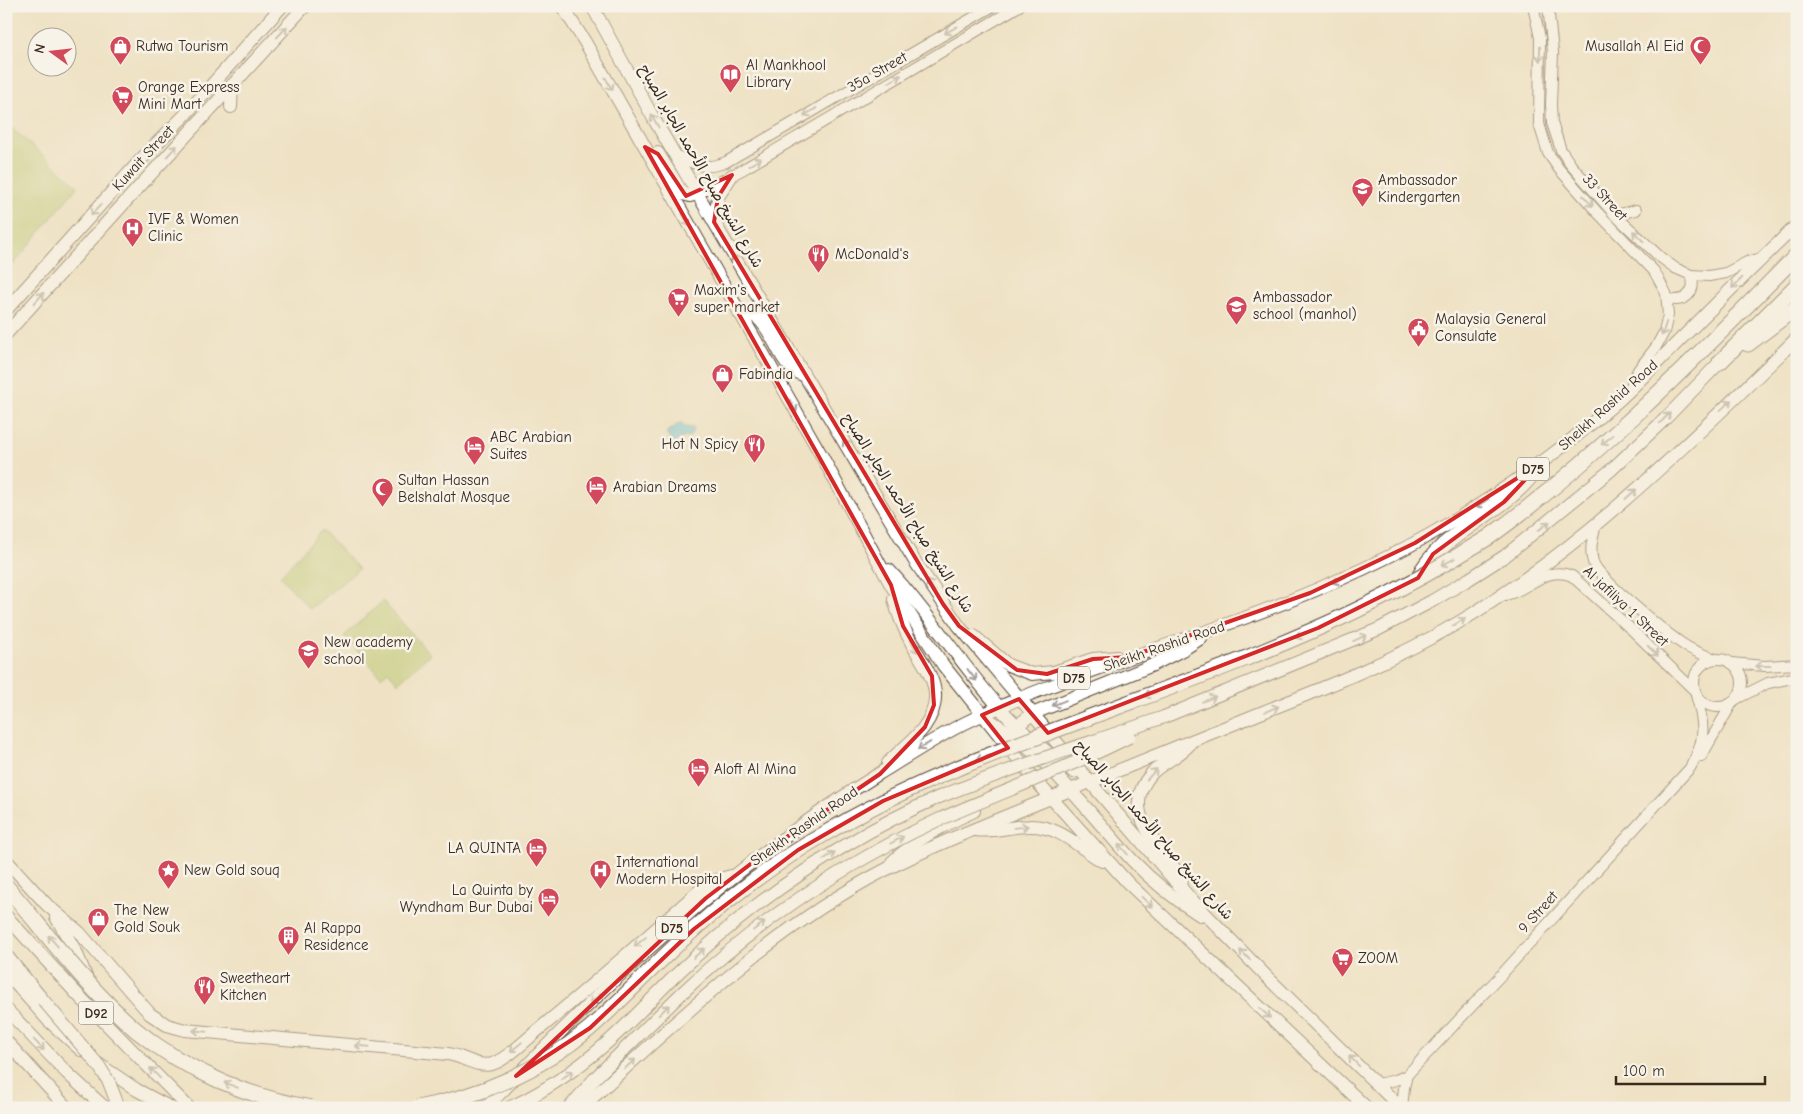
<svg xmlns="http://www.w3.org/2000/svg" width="1803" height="1114" font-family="'Comic Neue','Playpen Sans Arabic',sans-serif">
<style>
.green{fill:#b3c669;stroke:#777844}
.water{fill:#57bfd5;stroke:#49747a}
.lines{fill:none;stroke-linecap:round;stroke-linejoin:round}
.minor-casing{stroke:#564637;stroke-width:12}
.major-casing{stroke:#564637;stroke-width:14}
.highway-casing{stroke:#564637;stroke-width:17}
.minor{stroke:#fff;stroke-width:10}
.major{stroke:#fff;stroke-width:12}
.highway{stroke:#fff;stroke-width:15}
.major-bridge-casing{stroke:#564637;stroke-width:14;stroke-linecap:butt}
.highway-bridge-casing{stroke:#564637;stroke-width:17;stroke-linecap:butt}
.major-bridge{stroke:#fff;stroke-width:12}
.highway-bridge{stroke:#fff;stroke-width:15}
.oneway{stroke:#a79f9a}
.marked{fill:none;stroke:#d62828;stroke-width:4;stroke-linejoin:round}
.labels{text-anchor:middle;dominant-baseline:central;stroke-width:5;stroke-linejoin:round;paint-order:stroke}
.shield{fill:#f7f3e8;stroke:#73665b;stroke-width:1}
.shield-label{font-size:14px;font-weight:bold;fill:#3b2a1e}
.poi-label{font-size:15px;fill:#3b2a1e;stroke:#f7f3e8;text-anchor:start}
.street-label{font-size:15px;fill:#3b2a1e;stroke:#f7f3e8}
</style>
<rect width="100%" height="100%" fill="#f7f3e8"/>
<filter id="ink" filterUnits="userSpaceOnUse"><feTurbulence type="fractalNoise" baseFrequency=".02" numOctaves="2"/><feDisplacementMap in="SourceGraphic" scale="10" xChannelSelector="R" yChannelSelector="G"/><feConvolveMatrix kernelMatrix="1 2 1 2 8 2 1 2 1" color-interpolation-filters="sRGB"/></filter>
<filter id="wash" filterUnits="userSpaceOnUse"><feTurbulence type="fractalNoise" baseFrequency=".0096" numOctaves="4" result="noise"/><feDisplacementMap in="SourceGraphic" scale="20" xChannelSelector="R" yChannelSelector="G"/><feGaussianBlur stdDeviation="1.12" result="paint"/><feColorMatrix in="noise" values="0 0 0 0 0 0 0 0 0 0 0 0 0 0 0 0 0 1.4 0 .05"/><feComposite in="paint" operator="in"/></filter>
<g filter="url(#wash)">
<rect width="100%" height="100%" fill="#efe2c4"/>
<g class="green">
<polygon points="6,123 78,186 11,267 6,268"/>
<polygon points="322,530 359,569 310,609 280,576"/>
<polygon points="383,601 430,654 398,683 388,671 381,677 344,636"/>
</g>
<polygon class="water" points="681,422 685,427 694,428 690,436 679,439 674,444 666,433"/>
</g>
<g filter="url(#ink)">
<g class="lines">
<defs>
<g id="minor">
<polyline points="1533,6 1540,38 1539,124 1548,153 1559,169 1598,213 1654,271 1666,293 1668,315 1664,332 1656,347 1638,370 1630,388"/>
<polyline points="1548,6 1553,52 1551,104 1552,123 1561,150 1571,165 1615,215 1660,257 1675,268 1691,275 1709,276 1726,273 1747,262 1762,258"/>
<path d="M675 155C695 164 704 171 726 162L993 6"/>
<polyline points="697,194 747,167 1019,6"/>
<polyline points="1615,215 1636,210"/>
<path d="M1667 298C1683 305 1698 292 1691 275"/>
<path d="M1596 524C1593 537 1589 549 1593 562 1599 579 1666 633 1684 645 1693 651 1704 655 1715 659"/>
<path d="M1506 595C1530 589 1546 565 1572 576L1632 630 1695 691"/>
<circle cx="1718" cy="683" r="24"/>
<polyline points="1731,663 1765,666 1797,664"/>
<polyline points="1736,699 1768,683 1797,677"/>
<polyline points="1701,757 1732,703"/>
<path d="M1377 1084 1396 1080 1407 1075 1502 974 1690 768C1706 740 1705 725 1696 695"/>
<polyline points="1402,1108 1404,1088 1407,1075"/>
</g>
<g id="major">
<polyline points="562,6 585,42 823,458 891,585 943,665 1036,781 1128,883 1367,1108"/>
<polyline points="592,6 655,121 749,282 914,560 959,626 1090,782 1188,896 1265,975 1401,1108"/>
<polyline points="231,107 232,85"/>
<polyline points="658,153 683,194 690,196 697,194"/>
<polyline points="714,222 718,197 732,175"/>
<polyline points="6,310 146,154 184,116 282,6"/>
<path d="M739 313C763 309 772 341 783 358 787 365 793 370 800 374"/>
<polyline points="6,334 118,210 305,6"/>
<path d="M889 570C929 613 960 663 999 707 1021 732 1047 753 1074 772"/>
<polyline points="974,636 1008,665 1032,674 1054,672 1093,659 1117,657"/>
<polyline points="1164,717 1379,629 1432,601 1469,579 1505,556 1611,470 1665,419 1720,362"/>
<path d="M991 721C1049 756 1086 810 1132 860 1152 881 1176 900 1200 915"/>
<polyline points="1014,733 1022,722 1032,714 1153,665 1184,649 1201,638"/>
<path d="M888 763C900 750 915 740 924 727 947 695 930 674 913 646 905 631 898 615 894 599"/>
<path d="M975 830C994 833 1010 826 1029 826 1059 825 1078 847 1102 861"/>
<path d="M6 860 47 905 79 932 150 1014 167 1025 185 1030 448 1054C463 1056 477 1068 492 1064 506 1060 526 1040 538 1030 593 985 647 937 700 890L713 881 731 876"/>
<path d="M892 862C916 839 944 825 974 811"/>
<path d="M1182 881C1166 847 1115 814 1152 773 1163 762 1178 757 1189 745"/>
<polyline points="6,916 76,993 189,1108"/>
<polyline points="56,917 76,952 87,979"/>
<polyline points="6,955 43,1000"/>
<polyline points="6,973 48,1020 81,1050"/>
<polyline points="6,1009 66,1072 105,1108"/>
<polyline points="6,1041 67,1108"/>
<polyline points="97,1063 137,1090 171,1108"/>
<path d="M486 1108C604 984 731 865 877 775 907 757 936 737 967 722 1047 683 1132 658 1216 628 1297 600 1376 567 1450 523 1510 487 1567 446 1619 400 1643 378 1665 354 1688 332 1724 296 1760 260 1797 225"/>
<polyline points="569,1108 596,1077 683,992"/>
<path d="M581 1108C679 1020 768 931 885 870 940 842 997 820 1053 797 1123 769 1193 740 1263 712 1329 686 1394 660 1456 624 1582 550 1692 440 1797 338"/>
</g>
<g id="highway">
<polyline points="1748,344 1797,307"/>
<polyline points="1720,362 1797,285"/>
<path d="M1489 537C1602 455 1699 354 1797 255"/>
<path d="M1418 578C1436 542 1472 526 1503 502 1518 491 1530 478 1541 463"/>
</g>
</defs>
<use href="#minor" class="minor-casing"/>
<use href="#major" class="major-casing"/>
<use href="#highway" class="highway-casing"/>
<use href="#minor" class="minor"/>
<use href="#major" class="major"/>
<use href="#highway" class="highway"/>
<defs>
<g id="major-bridge">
<path d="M683 992C758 921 844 864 938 820 1001 792 1067 769 1129 737"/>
<polyline points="43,1000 99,1066 109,1082 119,1108"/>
<path d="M509 1108C552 1088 590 1060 623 1028 643 1009 661 989 681 970 705 947 731 925 757 905 813 863 873 826 937 798 1011 767 1088 744 1164 717"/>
</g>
<g id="highway-bridge">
<path d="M6 886C48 935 87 988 136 1030 186 1071 248 1097 311 1108"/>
<path d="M417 1108C480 1097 540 1070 589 1029 625 998 656 962 692 931 733 894 778 861 826 833 907 784 997 752 1085 719 1176 685 1267 653 1355 611 1401 589 1446 564 1489 537"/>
</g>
</defs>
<use href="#major-bridge" class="major-bridge-casing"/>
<use href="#highway-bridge" class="highway-bridge-casing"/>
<use href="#major-bridge" class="major-bridge"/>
<use href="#highway-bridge" class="highway-bridge"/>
</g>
<defs><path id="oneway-shaft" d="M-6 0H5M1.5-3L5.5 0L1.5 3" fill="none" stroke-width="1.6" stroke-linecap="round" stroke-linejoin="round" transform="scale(1.25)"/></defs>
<g class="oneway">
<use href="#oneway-shaft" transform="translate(951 30) rotate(150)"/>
<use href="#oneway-shaft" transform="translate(282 32) rotate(-47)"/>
<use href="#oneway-shaft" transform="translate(1540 54) rotate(90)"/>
<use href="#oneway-shaft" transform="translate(895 79) rotate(-30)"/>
<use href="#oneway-shaft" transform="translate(609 84) rotate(61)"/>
<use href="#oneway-shaft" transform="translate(810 112) rotate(149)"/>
<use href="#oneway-shaft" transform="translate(655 121) rotate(-119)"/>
<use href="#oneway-shaft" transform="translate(172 151) rotate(-47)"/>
<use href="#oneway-shaft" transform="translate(755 162) rotate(-31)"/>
<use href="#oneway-shaft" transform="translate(1588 201) rotate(48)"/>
<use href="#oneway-shaft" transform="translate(96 210) rotate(132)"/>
<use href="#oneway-shaft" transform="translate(686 220) rotate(60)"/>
<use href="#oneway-shaft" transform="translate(1638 236) rotate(-136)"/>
<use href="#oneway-shaft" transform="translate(736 261) rotate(-120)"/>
<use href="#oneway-shaft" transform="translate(1737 283) rotate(135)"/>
<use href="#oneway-shaft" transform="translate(39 298) rotate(-48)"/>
<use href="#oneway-shaft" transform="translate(1664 329) rotate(108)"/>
<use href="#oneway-shaft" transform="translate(1726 405) rotate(-43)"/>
<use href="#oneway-shaft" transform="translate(793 406) rotate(60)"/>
<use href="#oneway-shaft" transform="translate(1665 418) rotate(-45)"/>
<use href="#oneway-shaft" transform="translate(1607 440) rotate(138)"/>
<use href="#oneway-shaft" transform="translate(847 446) rotate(-121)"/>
<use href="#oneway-shaft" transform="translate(1631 494) rotate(-42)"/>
<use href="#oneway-shaft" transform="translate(1482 503) rotate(147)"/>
<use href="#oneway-shaft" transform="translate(1544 526) rotate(-38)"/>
<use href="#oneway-shaft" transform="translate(1448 562) rotate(151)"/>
<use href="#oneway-shaft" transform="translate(1339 580) rotate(156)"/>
<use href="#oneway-shaft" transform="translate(931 586) rotate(-123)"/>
<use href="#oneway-shaft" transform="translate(1459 622) rotate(-31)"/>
<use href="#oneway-shaft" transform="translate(1302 635) rotate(157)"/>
<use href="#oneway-shaft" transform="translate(1360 638) rotate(-24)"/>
<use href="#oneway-shaft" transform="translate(914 646) rotate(59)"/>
<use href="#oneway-shaft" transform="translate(1653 651) rotate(44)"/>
<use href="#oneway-shaft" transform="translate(1763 666) rotate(180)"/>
<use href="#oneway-shaft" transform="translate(972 675) rotate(52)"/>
<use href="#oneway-shaft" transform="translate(1151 694) rotate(159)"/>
<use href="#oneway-shaft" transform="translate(1209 699) rotate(-22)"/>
<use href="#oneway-shaft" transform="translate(1059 703) rotate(158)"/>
<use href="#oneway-shaft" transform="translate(1272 709) rotate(-22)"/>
<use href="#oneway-shaft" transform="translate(924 746) rotate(149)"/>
<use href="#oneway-shaft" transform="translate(983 758) rotate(159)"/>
<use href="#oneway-shaft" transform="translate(1152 774) rotate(-48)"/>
<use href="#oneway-shaft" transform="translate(1021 827) rotate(-8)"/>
<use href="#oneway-shaft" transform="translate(897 840) rotate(-28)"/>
<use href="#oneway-shaft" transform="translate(1123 849) rotate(-131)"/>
<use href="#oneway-shaft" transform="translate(829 856) rotate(-32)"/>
<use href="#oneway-shaft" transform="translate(1147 902) rotate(43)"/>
<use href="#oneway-shaft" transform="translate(759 926) rotate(-37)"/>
<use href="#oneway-shaft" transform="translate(53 941) rotate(-131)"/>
<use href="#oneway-shaft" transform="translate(640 942) rotate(140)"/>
<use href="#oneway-shaft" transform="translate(699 953) rotate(-42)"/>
<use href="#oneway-shaft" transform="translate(1245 955) rotate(-135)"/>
<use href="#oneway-shaft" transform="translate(595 999) rotate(137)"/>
<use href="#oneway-shaft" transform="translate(664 1010) rotate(-45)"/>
<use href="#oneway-shaft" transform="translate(1265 1013) rotate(43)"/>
<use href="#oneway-shaft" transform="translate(200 1031) rotate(-175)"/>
<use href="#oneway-shaft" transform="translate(39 1045) rotate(46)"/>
<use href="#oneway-shaft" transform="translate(362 1046) rotate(-175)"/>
<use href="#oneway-shaft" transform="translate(516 1047) rotate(141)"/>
<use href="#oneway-shaft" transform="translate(1354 1061) rotate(-135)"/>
<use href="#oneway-shaft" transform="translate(630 1064) rotate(-42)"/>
<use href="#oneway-shaft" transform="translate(155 1073) rotate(-134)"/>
<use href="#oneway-shaft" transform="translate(567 1075) rotate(-36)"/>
<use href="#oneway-shaft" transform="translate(231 1085) rotate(-158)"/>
</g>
</g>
<path d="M0 0H1803V1114H0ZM645 147 658 154 686 196 732 175 718 197 714 222 943 604 959 626 1017 670 1047 674 1093 659 1129 657 1310 593 1415 543 1541 463 1504 502 1433 554 1418 578 1318 628 1048 733 1019 699 982 715 1008 748 883 801 798 850 694 929 590 1028 516 1076 706 898 778 843 880 774 925 727 934 705 932 676 903 626 891 585Z" fill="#efe2c4" fill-opacity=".55" fill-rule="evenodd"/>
<path class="marked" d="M645 147 658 154 686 196 732 175 718 197 714 222 943 604 959 626 1017 670 1047 674 1093 659 1129 657 1310 593 1415 543 1541 463 1504 502 1433 554 1418 578 1318 628 1048 733 1019 699 982 715 1008 748 883 801 798 850 694 929 590 1028 516 1076 706 898 778 843 880 774 925 727 934 705 932 676 903 626 891 585Z"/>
<defs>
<symbol id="shop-pin" viewBox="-11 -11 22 30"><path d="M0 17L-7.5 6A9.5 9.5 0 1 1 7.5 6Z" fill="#d1495b" stroke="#f7f3e8"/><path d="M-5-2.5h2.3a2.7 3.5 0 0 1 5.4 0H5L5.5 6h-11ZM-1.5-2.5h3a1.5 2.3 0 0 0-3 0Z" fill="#fff"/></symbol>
<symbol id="mosque-pin" viewBox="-11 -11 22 30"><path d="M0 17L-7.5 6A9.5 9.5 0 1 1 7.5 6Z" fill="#d1495b" stroke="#f7f3e8"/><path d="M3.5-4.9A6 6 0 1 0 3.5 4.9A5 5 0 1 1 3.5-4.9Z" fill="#fff"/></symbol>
<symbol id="library-pin" viewBox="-11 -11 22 30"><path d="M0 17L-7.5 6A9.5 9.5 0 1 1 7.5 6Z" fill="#d1495b" stroke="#f7f3e8"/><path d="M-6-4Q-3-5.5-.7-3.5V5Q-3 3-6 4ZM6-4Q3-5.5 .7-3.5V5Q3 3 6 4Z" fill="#fff"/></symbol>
<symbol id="supermarket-pin" viewBox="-11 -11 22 30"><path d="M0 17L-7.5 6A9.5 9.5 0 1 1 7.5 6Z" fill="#d1495b" stroke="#f7f3e8"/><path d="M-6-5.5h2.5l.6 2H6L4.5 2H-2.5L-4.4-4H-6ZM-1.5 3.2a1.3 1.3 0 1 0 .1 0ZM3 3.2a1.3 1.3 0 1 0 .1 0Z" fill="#fff"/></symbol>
<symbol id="school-pin" viewBox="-11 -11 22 30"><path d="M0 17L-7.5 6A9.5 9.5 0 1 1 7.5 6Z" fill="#d1495b" stroke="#f7f3e8"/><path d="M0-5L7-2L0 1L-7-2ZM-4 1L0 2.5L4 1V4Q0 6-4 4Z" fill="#fff"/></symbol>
<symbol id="hospital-pin" viewBox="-11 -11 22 30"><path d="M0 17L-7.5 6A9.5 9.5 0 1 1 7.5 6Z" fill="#d1495b" stroke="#f7f3e8"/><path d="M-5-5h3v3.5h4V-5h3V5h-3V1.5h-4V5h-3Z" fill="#fff"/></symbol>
<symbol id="restaurant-pin" viewBox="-11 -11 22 30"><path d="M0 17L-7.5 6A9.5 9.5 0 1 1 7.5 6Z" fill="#d1495b" stroke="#f7f3e8"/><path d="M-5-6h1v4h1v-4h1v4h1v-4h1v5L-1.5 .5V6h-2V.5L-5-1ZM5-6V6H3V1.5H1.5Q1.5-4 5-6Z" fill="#fff"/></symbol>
<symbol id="civic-pin" viewBox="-11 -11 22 30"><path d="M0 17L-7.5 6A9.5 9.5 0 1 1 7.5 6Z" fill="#d1495b" stroke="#f7f3e8"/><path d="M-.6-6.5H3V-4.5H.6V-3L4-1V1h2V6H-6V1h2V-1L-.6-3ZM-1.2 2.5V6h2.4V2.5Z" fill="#fff"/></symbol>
<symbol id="hotel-pin" viewBox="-11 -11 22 30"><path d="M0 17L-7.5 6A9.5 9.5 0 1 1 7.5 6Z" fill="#d1495b" stroke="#f7f3e8"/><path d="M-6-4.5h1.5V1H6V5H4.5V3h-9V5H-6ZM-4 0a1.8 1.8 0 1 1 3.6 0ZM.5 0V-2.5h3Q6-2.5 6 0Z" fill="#fff"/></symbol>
<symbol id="sight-pin" viewBox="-11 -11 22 30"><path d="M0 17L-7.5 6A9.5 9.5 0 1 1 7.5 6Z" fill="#d1495b" stroke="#f7f3e8"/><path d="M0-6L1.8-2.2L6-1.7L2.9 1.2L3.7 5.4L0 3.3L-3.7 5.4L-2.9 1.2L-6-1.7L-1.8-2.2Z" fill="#fff"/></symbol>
<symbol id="building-pin" viewBox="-11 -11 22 30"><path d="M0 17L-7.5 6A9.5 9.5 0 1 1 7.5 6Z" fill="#d1495b" stroke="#f7f3e8"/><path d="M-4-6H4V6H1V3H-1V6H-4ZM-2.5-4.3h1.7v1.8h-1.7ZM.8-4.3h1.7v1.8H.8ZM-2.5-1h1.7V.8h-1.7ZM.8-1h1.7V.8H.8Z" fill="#fff"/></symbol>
</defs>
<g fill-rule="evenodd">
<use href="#shop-pin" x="108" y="34" width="25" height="34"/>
<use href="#mosque-pin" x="1688" y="34" width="25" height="34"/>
<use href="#library-pin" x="718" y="62" width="25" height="34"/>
<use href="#supermarket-pin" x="110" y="84" width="25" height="34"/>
<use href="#school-pin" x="1350" y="176" width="25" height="34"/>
<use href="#hospital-pin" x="120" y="216" width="25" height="34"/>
<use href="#restaurant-pin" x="806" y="242" width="25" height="34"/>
<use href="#supermarket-pin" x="666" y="286" width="25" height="34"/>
<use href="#school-pin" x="1224" y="294" width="25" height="34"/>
<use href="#civic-pin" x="1406" y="316" width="25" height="34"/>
<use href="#shop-pin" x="710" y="362" width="25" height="34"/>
<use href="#restaurant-pin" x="742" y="432" width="25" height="34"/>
<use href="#hotel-pin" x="462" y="434" width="25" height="34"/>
<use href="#hotel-pin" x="584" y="474" width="25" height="34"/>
<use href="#mosque-pin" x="370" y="476" width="25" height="34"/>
<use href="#school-pin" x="296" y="638" width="25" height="34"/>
<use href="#hotel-pin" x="686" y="756" width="25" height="34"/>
<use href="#hotel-pin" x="524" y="836" width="25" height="34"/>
<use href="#sight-pin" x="156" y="858" width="25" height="34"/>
<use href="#hospital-pin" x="588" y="858" width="25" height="34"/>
<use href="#hotel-pin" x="536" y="886" width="25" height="34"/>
<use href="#shop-pin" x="86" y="906" width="25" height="34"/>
<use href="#building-pin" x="276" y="924" width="25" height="34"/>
<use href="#supermarket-pin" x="1330" y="946" width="25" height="34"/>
<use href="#restaurant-pin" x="192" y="974" width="25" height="34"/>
</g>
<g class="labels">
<g class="shield">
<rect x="1517" y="457.5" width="32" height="23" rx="4"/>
<rect x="1058" y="666.5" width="32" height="23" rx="4"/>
<rect x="656" y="916.5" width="32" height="23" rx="4"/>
<rect x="78.5" y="1001.5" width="35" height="23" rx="4"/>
</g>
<g class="shield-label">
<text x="1533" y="469">D75</text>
<text x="1074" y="678">D75</text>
<text x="672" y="928">D75</text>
<text x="96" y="1013">D92</text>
</g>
<g class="poi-label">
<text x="136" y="46">Rutwa Tourism</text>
<text x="1684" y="46" text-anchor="end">Musallah Al Eid</text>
<text x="746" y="65">Al Mankhool<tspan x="746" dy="17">Library</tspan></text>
<text x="138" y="87">Orange Express<tspan x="138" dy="17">Mini Mart</tspan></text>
<text x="1378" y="180">Ambassador<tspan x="1378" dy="17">Kindergarten</tspan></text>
<text x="148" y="219">IVF &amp; Women<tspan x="148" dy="17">Clinic</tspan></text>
<text x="835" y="254">McDonald's</text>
<text x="694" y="290">Maxim's<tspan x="694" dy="17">super market</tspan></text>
<text x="1253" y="297">Ambassador<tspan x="1253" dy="17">school (manhol)</tspan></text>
<text x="1435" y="319">Malaysia General<tspan x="1435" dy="17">Consulate</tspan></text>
<text x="739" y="374">Fabindia</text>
<text x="490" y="437">ABC Arabian<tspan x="490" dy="17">Suites</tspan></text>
<text x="738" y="444" text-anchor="end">Hot N Spicy</text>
<text x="398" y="480">Sultan Hassan<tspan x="398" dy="17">Belshalat Mosque</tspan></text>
<text x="613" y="487">Arabian Dreams</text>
<text x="324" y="642">New academy<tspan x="324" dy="17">school</tspan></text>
<text x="714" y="769">Aloft Al Mina</text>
<text x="521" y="848" text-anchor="end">LA QUINTA</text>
<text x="616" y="862">International<tspan x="616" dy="17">Modern Hospital</tspan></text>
<text x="184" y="870">New Gold souq</text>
<text x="533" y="890" text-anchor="end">La Quinta by<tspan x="533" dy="17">Wyndham Bur Dubai</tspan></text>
<text x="114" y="910">The New<tspan x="114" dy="17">Gold Souk</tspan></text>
<text x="304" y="928">Al Rappa<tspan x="304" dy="17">Residence</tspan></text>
<text x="1358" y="958">ZOOM</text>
<text x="220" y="978">Sweetheart<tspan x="220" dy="17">Kitchen</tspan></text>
</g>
<g class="street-label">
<text transform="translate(877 72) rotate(-30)">35a Street</text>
<text transform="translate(143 158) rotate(-47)">Kuwait Street</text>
<text transform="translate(701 166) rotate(60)">شارع الشيخ صباح الأحمد الجابر الصباح</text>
<text transform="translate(1605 197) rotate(47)">33 Street</text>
<text transform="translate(1608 405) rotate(-42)">Sheikh Rashid Road</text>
<text transform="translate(908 513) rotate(58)">شارع الشيخ صباح الأحمد الجابر الصباح</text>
<text transform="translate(1626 606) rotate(43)">Al jafiliya 1 Street</text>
<text transform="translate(1164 646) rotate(-19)">Sheikh Rashid Road</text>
<text transform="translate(804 826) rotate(-35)">Sheikh Rashid Road</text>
<text transform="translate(1154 830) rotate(49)">شارع الشيخ صباح الأحمد الجابر الصباح</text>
<text transform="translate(1538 912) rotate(-48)">9 Street</text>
</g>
</g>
<rect width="1803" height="1114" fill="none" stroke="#f7f3e8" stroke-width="25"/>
<g transform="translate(52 52) rotate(285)"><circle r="24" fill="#f7f3e8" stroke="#aca397"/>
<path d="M0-4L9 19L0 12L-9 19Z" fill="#d1495b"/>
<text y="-8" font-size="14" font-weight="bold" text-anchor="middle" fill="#3b2a1e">N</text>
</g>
<path d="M1616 1076v8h149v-8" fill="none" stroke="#3b2a1e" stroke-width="2.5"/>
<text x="1623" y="1076" font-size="15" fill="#3b2a1e" stroke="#f7f3e8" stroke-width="4" paint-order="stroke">100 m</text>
</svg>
